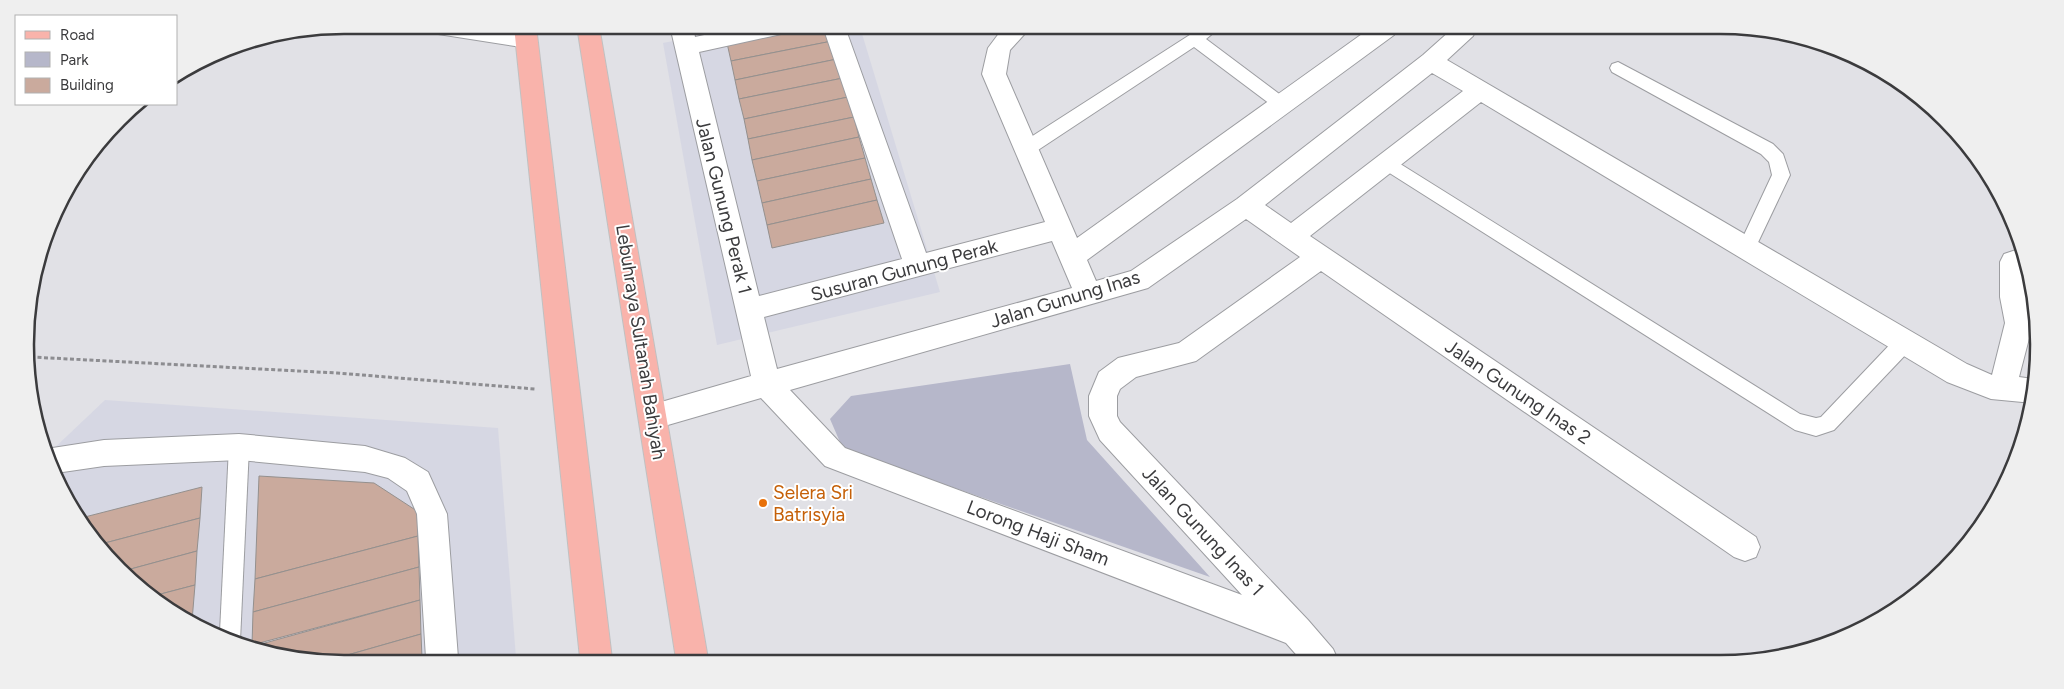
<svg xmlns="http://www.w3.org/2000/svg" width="2064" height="689" font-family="Figtree,sans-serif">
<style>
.built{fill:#d6d7e3}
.green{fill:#b6b7ca}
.building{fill:#caaa9d;stroke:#94908e}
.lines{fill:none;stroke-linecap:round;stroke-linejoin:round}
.service-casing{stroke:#9c9da1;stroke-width:2}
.minor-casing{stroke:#9c9da1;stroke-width:2}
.primary-casing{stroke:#c0c0c1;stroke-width:2}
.path{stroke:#8d8d91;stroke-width:3;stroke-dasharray:4 2.5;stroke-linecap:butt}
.service{fill:#fff;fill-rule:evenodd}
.minor{fill:#fff;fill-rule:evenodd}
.primary{fill:#f9b3ab;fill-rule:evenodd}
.food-dot{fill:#e8710a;stroke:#fff;stroke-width:2}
.labels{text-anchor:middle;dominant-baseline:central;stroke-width:4;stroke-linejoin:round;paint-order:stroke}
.street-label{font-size:19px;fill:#3b3b3d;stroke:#fff}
.food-label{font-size:19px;fill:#c56008;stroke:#fff;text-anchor:start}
.rim{fill:none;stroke:#3b3b3d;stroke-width:2.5}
</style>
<rect width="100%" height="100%" fill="#e1e1e6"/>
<g class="built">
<polygon points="746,27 860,27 940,292 717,345 663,43"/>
<polygon points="105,400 498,428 516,658 282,658 167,610 79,522 48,454"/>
</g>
<polygon class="green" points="1070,364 1087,440 1210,577 843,449 830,419 851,396"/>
<g class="building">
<polygon points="806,27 828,27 832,41 731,61 727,43"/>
<polygon points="832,41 837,59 735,80 731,61"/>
<polygon points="837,59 843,78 739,99 735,80"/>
<polygon points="843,78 848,97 744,119 739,99"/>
<polygon points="848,97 854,117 748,139 744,119"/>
<polygon points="854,117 859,137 752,160 748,139"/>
<polygon points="859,137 865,158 757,181 752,160"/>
<polygon points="865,158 871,179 762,203 757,181"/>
<polygon points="871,179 877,200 767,225 762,203"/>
<polygon points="877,200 884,223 772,248 767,225"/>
<polygon points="259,476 374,483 417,511 418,536 255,579"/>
<polygon points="202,487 200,518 101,544 77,519"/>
<polygon points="200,518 197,551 127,570 101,544"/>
<polygon points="418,536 419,567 253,612 255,579"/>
<polygon points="197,551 195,585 153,596 127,570"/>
<polygon points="419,567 420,600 252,645 253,612"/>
<polygon points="195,585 192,621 167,610 153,596"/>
<polygon points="420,600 421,634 337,658 282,658 254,646"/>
<polygon points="421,634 422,658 337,658"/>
</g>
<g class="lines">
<defs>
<g id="service">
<polygon points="411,25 458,25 528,36 534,38 536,42 534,46 528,48 419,31 413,29"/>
<polygon points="1199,29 1218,29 1206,39 1290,102 1292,106 1290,110 1284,112 1278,110 1194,47 1032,154 1026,155 1020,154 1018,149 1020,144"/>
<polygon points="1618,62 1773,144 1783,154 1790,175 1752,255 1746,257 1740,255 1737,250 1772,175 1769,162 1761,154 1612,72 1610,68 1612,64"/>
<polygon points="1386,155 1800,414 1816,418 1821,417 1897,337 1904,335 1911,337 1913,343 1911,349 1834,430 1816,436 1795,430 1380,167 1378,162 1380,157"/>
<polygon points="239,438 246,441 249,447 240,641 220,632 229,447 232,441"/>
</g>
<g id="minor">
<path d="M670 26 693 27 695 37 741 27H788L785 33 777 35 699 52 759 296 902 259 823 27H845L926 253 1045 222 982 74 988 48 1003 28H1030L1010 50 1006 74 1077 238 1369 29 1397 30 1394 35 1087 260 1096 281 1131 271 1237 199 1423 55 1451 30H1476L1473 36 1447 60 1967 364 1992 375 2005 323 2000 297V262L2004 254 2019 249 2027 268 2026 297 2033 323 2019 377 2033 379V403L1991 399 1947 382 1481 102 1310 236 1756 537 1760 547 1756 557 1745 561 1734 557 1321 271 1196 361 1136 377 1120 389 1117 396V416L1120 422 1308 620 1333 649 1338 660H1301L1286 643 825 466 761 398 654 429 644 425 640 416 644 407 751 376ZM1432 73 1463 91 1291 223 1265 205ZM1246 219 1300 257 1179 343 1118 358 1099 372 1089 396V416L1100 440 1242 595 845 448 790 390 1148 288ZM1052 241 1072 288 777 369 764 317Z"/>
<polygon points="239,434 365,446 405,458 428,472 447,514 458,658 426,658 417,514 407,491 388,478 365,472 239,460 104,466 56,473 46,449 104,440"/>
</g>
<g id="primary">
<polygon points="514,26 536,26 612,659 580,658"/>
<polygon points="577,26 599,26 708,659 676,659"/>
</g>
</defs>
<use href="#service" class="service-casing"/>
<use href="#minor" class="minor-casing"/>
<use href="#primary" class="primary-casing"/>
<polyline class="path" points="31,357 337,373 535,389"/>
<use href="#service" class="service"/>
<use href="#minor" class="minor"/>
<use href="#primary" class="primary"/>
</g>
<circle class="food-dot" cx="763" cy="503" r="5"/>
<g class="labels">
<g class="street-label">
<text transform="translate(724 206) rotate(76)">Jalan Gunung Perak 1</text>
<text transform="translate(904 270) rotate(-15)">Susuran Gunung Perak</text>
<text transform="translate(1065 299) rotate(-17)">Jalan Gunung Inas</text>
<text transform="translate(641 342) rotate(81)">Lebuhraya Sultanah Bahiyah</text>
<text transform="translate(1518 392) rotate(34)">Jalan Gunung Inas 2</text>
<text transform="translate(1203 531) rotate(47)">Jalan Gunung Inas 1</text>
<text transform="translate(1038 533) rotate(21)">Lorong Haji Sham</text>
</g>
<g class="food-label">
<text x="773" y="492">Selera Sri<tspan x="773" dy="22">Batrisyia</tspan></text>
</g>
</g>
<path d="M0 0H2064V689H0ZM344 34H1720A310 310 0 0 1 2030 344V345A310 310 0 0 1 1720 655H344A310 310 0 0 1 34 345V344A310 310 0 0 1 344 34Z" fill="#efefef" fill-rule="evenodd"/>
<path class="rim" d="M344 34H1720A310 310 0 0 1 2030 344V345A310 310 0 0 1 1720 655H344A310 310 0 0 1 34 345V344A310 310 0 0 1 344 34Z"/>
<rect x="15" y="15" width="162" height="90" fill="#ffffff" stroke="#b1b1b1"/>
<rect x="25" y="31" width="25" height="8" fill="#f9b3ab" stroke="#b1b1b1"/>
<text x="60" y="40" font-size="15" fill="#3b3b3d">Road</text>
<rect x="25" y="52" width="25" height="15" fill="#b6b7ca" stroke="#b1b1b1"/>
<text x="60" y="65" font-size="15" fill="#3b3b3d">Park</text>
<rect x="25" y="78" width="25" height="15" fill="#caaa9d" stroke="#b1b1b1"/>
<text x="60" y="90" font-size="15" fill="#3b3b3d">Building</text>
</svg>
